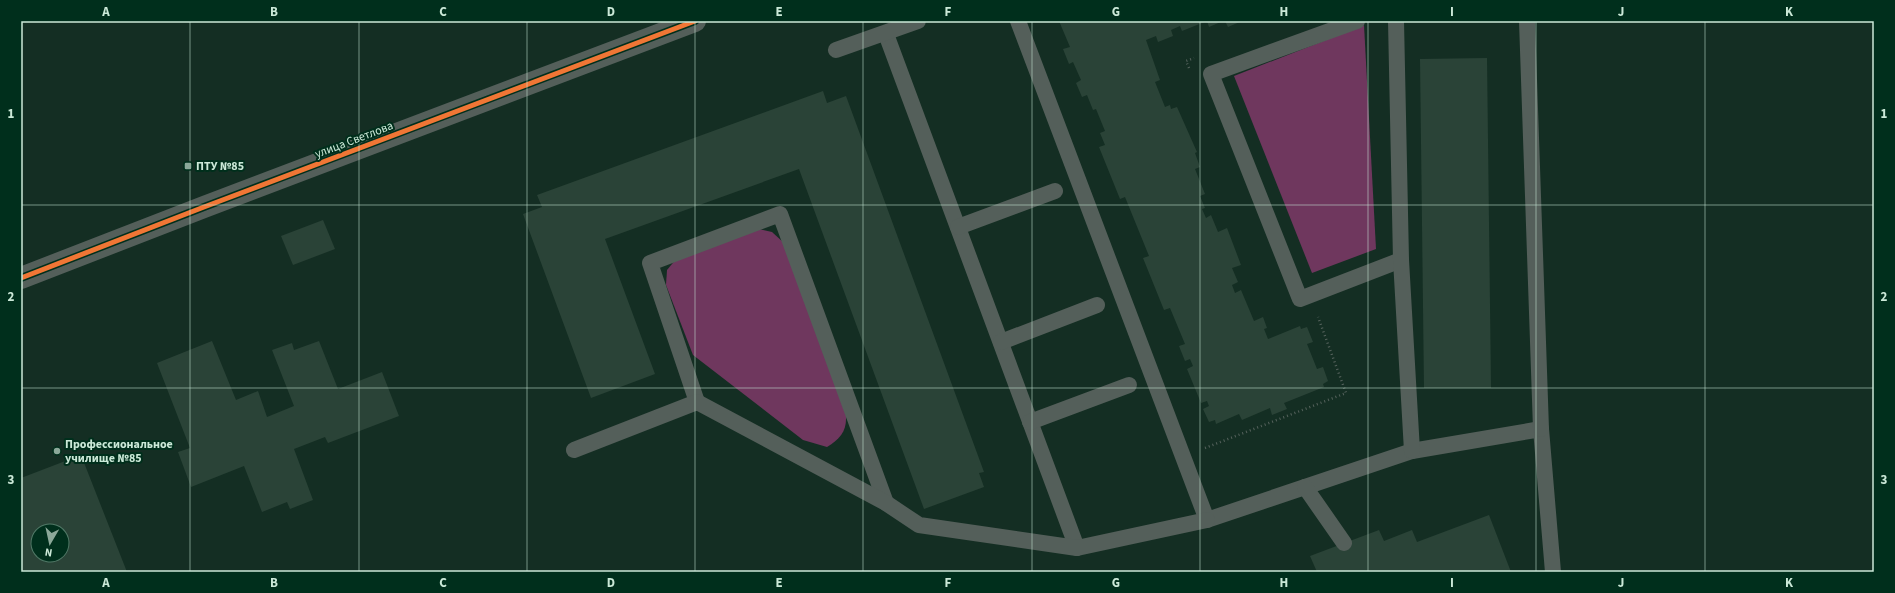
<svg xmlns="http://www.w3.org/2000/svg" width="1895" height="593" font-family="'Source Sans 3',sans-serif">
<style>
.green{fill:#6f375e}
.building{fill:#2a4337;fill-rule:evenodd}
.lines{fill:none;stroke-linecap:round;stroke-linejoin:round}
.path{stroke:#55625c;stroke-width:2.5;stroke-dasharray:1 3;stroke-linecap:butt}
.service{stroke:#545f5a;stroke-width:16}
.minor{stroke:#545f5a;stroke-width:22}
.cycleway-casing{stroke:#002f1c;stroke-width:8}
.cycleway{stroke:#f07635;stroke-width:5}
.grid{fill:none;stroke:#cbe9d8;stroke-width:1;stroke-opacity:0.55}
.poi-dot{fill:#8ba899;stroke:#002f1c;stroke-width:1.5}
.labels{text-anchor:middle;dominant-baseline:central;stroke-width:4;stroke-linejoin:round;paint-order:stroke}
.street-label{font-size:12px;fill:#cbe9d8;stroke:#002f1c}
.poi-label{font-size:12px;font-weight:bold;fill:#cbe9d8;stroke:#002f1c;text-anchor:start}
.neatline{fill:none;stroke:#cbe9d8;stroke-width:1.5}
.grid-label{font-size:13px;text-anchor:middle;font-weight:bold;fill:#cbe9d8}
</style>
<rect width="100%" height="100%" fill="#142e23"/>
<g class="green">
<polygon points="1364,25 1376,249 1312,273 1234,76"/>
<path d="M759 229 772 232 784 243 846 415C847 431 840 439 827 447L803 440 693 355 666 285 667 270 677 258Z"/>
</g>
<g class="building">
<polygon points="1059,21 1207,21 1182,31 1180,26 1171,30 1173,36 1158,42 1156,36 1146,40 1160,80 1155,82 1165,107 1170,105 1171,109 1177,107 1197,152 1195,153 1200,167 1195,169 1205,194 1200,196 1205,208 1202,209 1206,218 1211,215 1218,232 1227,228 1241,265 1232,268 1238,282 1232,285 1235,293 1241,290 1254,321 1263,317 1267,328 1264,329 1268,339 1300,326 1301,329 1307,327 1313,342 1307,344 1317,369 1323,367 1328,381 1323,384 1324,387 1284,403 1287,409 1272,415 1270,408 1242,420 1239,414 1216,424 1215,420 1209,422 1203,409 1209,406 1207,401 1201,403 1187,369 1193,366 1190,359 1185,361 1179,346 1185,344 1170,308 1164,310 1143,258 1149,256 1125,197 1120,199 1099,147 1105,145 1100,133 1105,131 1096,109 1093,110 1087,95 1082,97 1076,83 1081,80 1073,62 1069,64 1063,49 1070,47"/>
<polygon points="1207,21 1223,21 1209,27"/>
<polygon points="1225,21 1242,21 1228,27"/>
<polygon points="1487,58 1491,388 1424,388 1420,59"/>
<polygon points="823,91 827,103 846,96 984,472 979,473 984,487 924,509 799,169 605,239 655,374 591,398 523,214 542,207 537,195"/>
<polygon points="323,220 335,249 293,265 281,236"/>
<polygon points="212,341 236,400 258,391 267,417 294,406 272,350 292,343 294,350 319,341 338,389 382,372 399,416 328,443 325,437 294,449 313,500 290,509 287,502 262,512 244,466 191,487 178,452 190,448 157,363"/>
<path d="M81 455 127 572H21V478ZM38 531H62V555H38Z"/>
<polygon points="1489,515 1511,572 1317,572 1310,556 1379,530 1384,541 1412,530 1417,542"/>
</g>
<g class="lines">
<g class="path">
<polyline points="1189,68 1186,61 1194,58"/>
<polyline points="1205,448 1346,393 1318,317"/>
</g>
<g class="service">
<polyline points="1018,21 1207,520 1412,451 1541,429 1553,572"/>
<polyline points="1357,21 1211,74 1300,299 1401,260"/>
<polyline points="1396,21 1401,260 1412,451"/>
<polyline points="1527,21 1541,429"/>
<polyline points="886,34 1077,548"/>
<polyline points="836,50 918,21"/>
<polyline points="958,227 1055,191"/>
<polyline points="1001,342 1097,305"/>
<polyline points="697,402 650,263 780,214 886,503"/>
<polyline points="1030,422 1129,385"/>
<polyline points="574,450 697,402 886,503 919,525 1077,548 1207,520"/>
<polyline points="1305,487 1344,543"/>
</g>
<polyline class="minor" points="21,278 204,207 695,21"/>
<defs>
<polyline id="cycleway" points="21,278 204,207 695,21"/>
</defs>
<use href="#cycleway" class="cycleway-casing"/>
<use href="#cycleway" class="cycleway"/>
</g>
<path class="grid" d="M190 21V572M359 21V572M527 21V572M695 21V572M863 21V572M1032 21V572M1200 21V572M1368 21V572M1536 21V572M1705 21V572M21 205H1874M21 388H1874"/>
<g class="poi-dot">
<rect x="184" y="162" width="8" height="8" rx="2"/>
<circle cx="57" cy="451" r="4"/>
</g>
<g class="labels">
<g class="street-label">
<text transform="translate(354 140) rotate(-21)">улица Светлова</text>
</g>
<g class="poi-label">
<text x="196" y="166">ПТУ №85</text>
<text x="65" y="444">Профессиональное<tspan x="65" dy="14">училище №85</tspan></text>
</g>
</g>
<rect width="1895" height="593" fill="none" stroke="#002f1c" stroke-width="44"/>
<g transform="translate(50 543) rotate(189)"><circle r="19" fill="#002f1c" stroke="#517967"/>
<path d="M0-3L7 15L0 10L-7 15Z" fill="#8ba899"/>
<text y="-6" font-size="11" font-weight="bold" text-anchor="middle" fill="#cbe9d8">N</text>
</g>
<rect x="22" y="22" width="1851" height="549" class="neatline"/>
<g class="grid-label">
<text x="106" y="16">A</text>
<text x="274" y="16">B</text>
<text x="443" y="16">C</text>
<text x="611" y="16">D</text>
<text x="779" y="16">E</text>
<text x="948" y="16">F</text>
<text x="1116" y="16">G</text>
<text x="1284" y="16">H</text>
<text x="1452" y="16">I</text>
<text x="1621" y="16">J</text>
<text x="1789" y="16">K</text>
<text x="11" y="118">1</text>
<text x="1884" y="118">1</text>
<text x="11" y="301">2</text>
<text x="1884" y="301">2</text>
<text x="11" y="484">3</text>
<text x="1884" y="484">3</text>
<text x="106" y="587">A</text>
<text x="274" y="587">B</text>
<text x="443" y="587">C</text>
<text x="611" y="587">D</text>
<text x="779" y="587">E</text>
<text x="948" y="587">F</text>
<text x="1116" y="587">G</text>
<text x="1284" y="587">H</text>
<text x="1452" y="587">I</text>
<text x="1621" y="587">J</text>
<text x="1789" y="587">K</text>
</g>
</svg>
